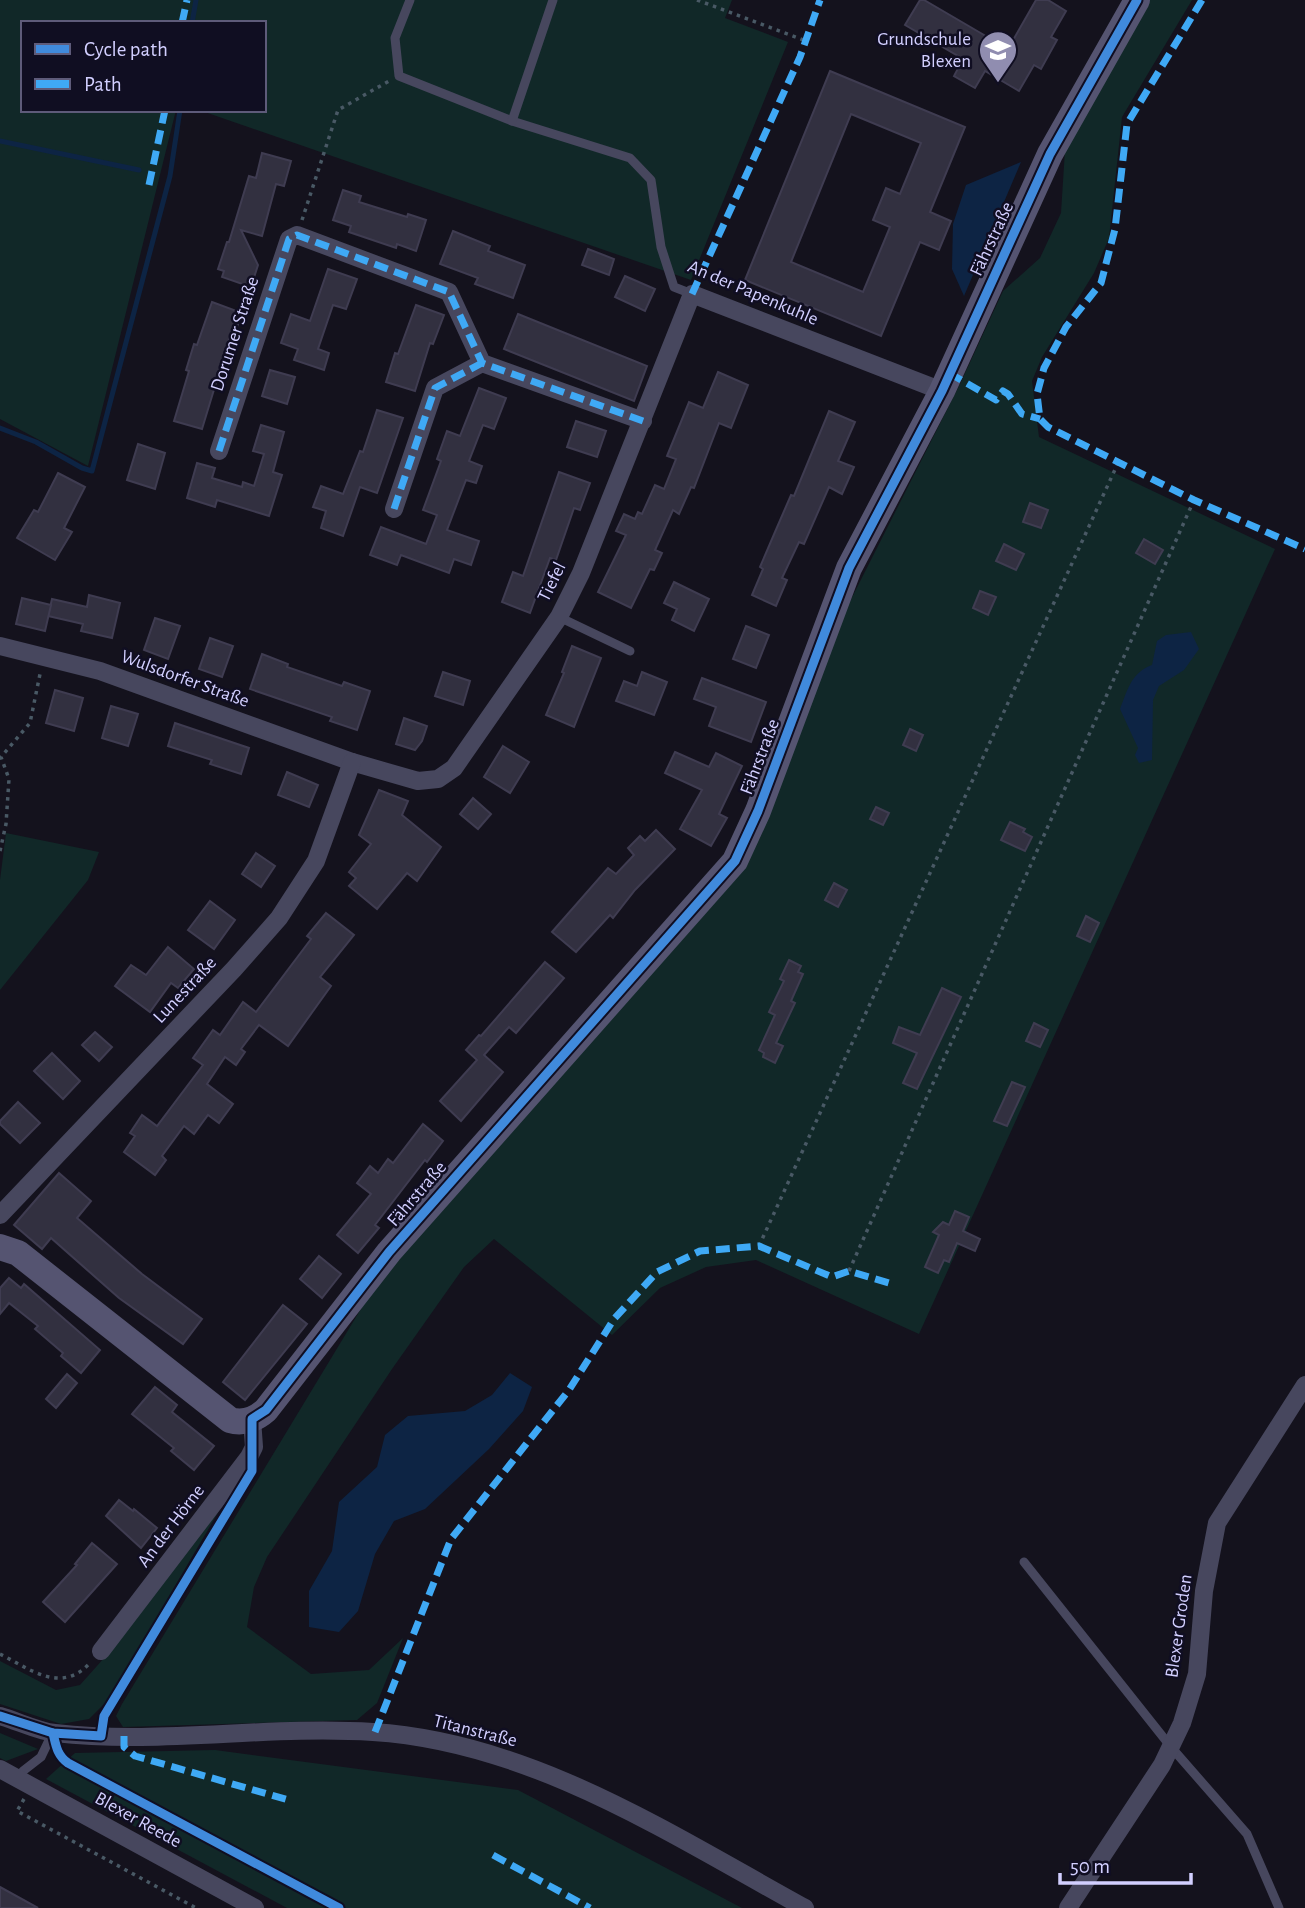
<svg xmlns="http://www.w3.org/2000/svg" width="1305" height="1908" font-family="'Alegreya Sans',sans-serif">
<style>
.green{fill:#112828}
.water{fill:#0d2444}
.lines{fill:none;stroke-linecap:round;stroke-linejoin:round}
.stream{stroke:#0d2444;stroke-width:5}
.building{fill:#323040;stroke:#3f3c51;stroke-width:2;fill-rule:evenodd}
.path{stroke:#495965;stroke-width:3.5;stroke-dasharray:3.5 5;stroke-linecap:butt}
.lane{stroke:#47475e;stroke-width:9}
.street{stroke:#47475e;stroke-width:18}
.secondary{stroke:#555471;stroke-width:26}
.quiet{stroke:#3fa9f5;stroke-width:7;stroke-dasharray:14 7;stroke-linecap:butt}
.cycleway-casing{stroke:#100e22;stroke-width:13}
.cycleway{stroke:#408adc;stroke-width:9}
.labels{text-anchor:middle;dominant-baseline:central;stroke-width:5;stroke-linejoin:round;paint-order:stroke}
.poi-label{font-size:19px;fill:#d2cfff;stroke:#100e22;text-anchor:end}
.street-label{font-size:19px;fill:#d2cfff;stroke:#100e22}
</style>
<rect width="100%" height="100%" fill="#14121d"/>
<g class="green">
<polygon points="0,0 732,0 725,18 788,42 691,280 199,110 264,110 264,23 23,23 23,110 176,110 88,466 0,419"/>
<polygon points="1148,0 1192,0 1122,117 1109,238 1094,273 1042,357 1032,381 1039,437 1275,549 919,1334 756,1260 706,1267 660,1288 612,1335 494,1239 464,1267 392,1369 267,1557 254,1587 247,1627 311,1674 369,1670 403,1638 377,1703 357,1720 123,1727 116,1716 122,1704 376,1284 709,909 839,623 960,384 1003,291 1040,258 1061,213 1065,150"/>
<polygon points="6,833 99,852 88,880 0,990 0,880"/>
<polygon points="227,1497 109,1699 89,1719 61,1724 0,1704 0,1661 56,1690 80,1685 105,1657"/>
<polygon points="0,1733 38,1749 6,1761 0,1758"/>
<polygon points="215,1750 518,1790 742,1908 287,1908 46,1779 75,1753"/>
</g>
<g class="water">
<polygon points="1021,162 964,296 952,269 953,224 966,185"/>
<path d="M1191 632 1199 649 1184 670 1159 686 1153 700 1152 760 1139 763 1135 755 1138 748 1120 709C1128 689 1131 673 1152 665L1157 641 1166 635Z"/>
<polygon points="510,1373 532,1387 523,1411 489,1449 425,1509 394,1521 375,1554 358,1611 339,1632 309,1627 309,1591 332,1551 339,1502 377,1467 385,1435 408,1416 465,1411 492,1395"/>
</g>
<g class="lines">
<g class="stream">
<polyline points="192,23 196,0"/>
<polyline points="0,141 139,170"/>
<polyline points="0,428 36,442 82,468 92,471 170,176 180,110"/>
</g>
</g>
<g class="building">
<polygon points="920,0 924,0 1008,49 1036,0 1048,0 1066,11 1051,37 1057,40 1041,69 1034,65 1019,91 985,71 975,88 954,76 963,59 905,25"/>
<path d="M830 71 965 127 930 212 951 221 939 250 920 242 881 336 745 280ZM851 114 921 143 900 194 886 188 873 220 890 227 863 292 791 262Z"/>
<polygon points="262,153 291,161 284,186 276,184 262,236 241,230 258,265 251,287 222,277 224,271 218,269 227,242 229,242 249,176 256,178"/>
<polygon points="343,190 361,196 359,202 407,217 408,214 426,220 416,251 397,244 396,248 349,232 351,226 333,220"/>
<polygon points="453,231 490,246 488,251 525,265 513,298 475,284 478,278 440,264"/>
<polygon points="588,249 614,259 609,275 582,265"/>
<polygon points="328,269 357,279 346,309 333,305 318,349 329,353 324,370 294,360 298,349 281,343 291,314 310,321"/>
<polygon points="625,276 655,289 645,311 615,297"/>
<polygon points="212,302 242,313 233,338 230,337 202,429 174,421 189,371 186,370 194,344 197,345"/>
<polygon points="416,305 444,315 433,344 430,343 415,391 386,382 395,353 398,354"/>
<polygon points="518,314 647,366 634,401 504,349"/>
<polygon points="270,370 295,377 287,404 262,396"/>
<polygon points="718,372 748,385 731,428 719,423 694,488 691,487 679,514 673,510 655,550 662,553 654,570 650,569 631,608 598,592 626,535 616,531 624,514 635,519 638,512 642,514 655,485 664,489 676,459 667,456 689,402 703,408"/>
<polygon points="479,388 506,398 494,429 483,425 469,461 482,466 476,483 466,480 447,530 479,541 471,565 454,559 449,573 401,555 397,565 370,555 381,527 426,544 437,515 423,510 441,461 437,459 447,431 460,436"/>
<polygon points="377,410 403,418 377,493 360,487 343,536 321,528 326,511 313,507 321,486 343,494 360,451 363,452"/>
<polygon points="829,411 855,422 838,461 854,467 842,494 829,487 804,544 799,542 782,578 787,580 776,606 752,595 763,569 760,567 775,532 791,495 794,496"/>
<polygon points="576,421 606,431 597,457 567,447"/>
<polygon points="261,425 284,432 273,472 282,475 269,516 217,500 215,507 187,498 197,463 215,468 212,478 242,487 243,482 254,486 264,454 253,451"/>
<polygon points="138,444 165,453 155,489 127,480"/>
<polygon points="559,472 590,483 580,510 574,508 556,560 550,558 530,613 502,602 513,572 523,576"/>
<polygon points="58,473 85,487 64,528 72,532 55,560 17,538 34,510 38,512"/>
<polygon points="1030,503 1048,510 1041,528 1023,522"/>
<polygon points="1144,539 1163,550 1155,564 1136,553"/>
<polygon points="1004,544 1024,554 1016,570 996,561"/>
<polygon points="674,582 709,599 694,631 672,620 677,609 664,603"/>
<polygon points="980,591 996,597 988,615 973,608"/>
<polygon points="89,595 120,603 112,638 81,631 83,624 48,616 52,599 87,607"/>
<polygon points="22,598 51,605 45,631 16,624"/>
<polygon points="155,618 180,626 168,659 144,650"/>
<polygon points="746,626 769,635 756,668 733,659"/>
<polygon points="210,638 233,646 222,677 199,669"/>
<polygon points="572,646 601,658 574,727 546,715 564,673 562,672"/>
<polygon points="262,654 288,664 287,667 342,686 344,682 370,691 357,730 330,721 332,717 250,689"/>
<polygon points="443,672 470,681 463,705 435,696"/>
<polygon points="642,672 667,682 654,715 616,701 624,681 637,686"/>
<polygon points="702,678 766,702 751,742 709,726 716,707 694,699"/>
<polygon points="55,690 83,698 74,731 46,723"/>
<polygon points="111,706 138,714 128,746 102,738"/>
<polygon points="404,718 427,726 422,741 415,750 396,744"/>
<polygon points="175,723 249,748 241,774 210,764 212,760 168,746"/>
<polygon points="910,729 923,735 916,751 903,745"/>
<polygon points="503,746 529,762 510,793 484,777"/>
<polygon points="675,752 709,767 716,753 742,766 719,814 727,818 711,846 680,829 702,790 665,773"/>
<polygon points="287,772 318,785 309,807 278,795"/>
<polygon points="379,790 408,801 402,815 441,847 417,881 407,873 377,909 349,886 356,878 349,872 371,844 359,835"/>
<polygon points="473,798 491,814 478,829 460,814"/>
<polygon points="876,807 889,813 883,825 870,819"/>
<polygon points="1010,822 1025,829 1023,832 1032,837 1025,851 1001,840"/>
<polygon points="656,830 675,849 635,890 613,918 610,915 576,952 552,932 608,868 616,874 634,855 628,848 640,836 645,841"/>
<polygon points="256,853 275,866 261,887 242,874"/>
<polygon points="834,883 847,890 838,907 825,900"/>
<polygon points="210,901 235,920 214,949 188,930"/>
<polygon points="326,913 354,935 320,977 331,986 288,1046 259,1025 241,1049 245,1052 236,1065 225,1057 207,1084 233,1104 219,1123 208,1115 194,1134 184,1126 162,1156 166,1160 155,1175 124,1152 135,1136 130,1133 142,1115 157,1126 203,1065 193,1058 213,1030 220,1035 243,1002 256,1012 311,939 307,936"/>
<polygon points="1086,916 1099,923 1090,942 1077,936"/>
<polygon points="168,947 194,969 178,988 171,983 150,1012 115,986 131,965 146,975"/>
<polygon points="789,960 801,966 798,972 803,974 791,1001 795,1003 776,1043 783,1046 775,1063 763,1057 764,1053 759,1050 775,1015 769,1012 784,981 780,979"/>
<polygon points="545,962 564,978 516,1033 509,1027 484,1055 503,1072 461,1121 440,1101 477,1060 466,1050 479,1035 481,1036"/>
<polygon points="942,988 961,997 917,1089 903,1083 917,1053 893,1043 899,1027 920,1035"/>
<polygon points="1034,1023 1048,1030 1040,1047 1026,1041"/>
<polygon points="95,1032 112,1047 99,1061 82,1045"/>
<polygon points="52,1053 80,1081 63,1099 34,1071"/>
<polygon points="1012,1082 1025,1087 1007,1126 994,1121"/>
<polygon points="18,1102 40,1123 20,1143 0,1124 0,1121"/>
<polygon points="423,1124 443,1141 427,1162 425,1160 375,1225 379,1228 358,1253 337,1235 371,1194 357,1183 370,1166 378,1173 388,1159 393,1163"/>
<polygon points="59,1173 91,1201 77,1218 142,1274 202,1319 183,1344 119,1298 51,1238 42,1249 14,1225"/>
<polygon points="955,1211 969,1217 963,1231 980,1239 975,1251 957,1243 949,1262 944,1260 938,1273 925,1267 939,1235 933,1232 943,1222 949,1225"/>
<polygon points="319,1256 341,1274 322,1298 300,1279"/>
<polygon points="9,1278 21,1288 24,1284 100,1350 81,1373 61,1356 63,1353 35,1329 38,1326 9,1303 0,1314 0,1288"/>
<polygon points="283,1305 307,1324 245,1400 223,1382"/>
<polygon points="67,1374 77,1383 56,1408 46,1399"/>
<polygon points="155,1387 177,1405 172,1412 214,1446 194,1470 171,1451 174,1448 132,1414"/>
<polygon points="119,1500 133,1511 134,1509 157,1528 141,1548 106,1516"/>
<polygon points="92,1543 117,1564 65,1622 43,1602 77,1565 75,1564"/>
<polygon points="0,1887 38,1908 0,1908"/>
</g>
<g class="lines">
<g class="path">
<polyline points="697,0 806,41"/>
<polyline points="302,220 338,110 389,81"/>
<polyline points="0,851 6,824 9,779 1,757 30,723 40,674"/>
<polyline points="759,1246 1118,463"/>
<polyline points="849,1271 1194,500"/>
<path d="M0 1654C30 1669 60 1694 89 1664"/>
<polyline points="24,1799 17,1811 196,1908"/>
</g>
<g class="lane">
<polyline points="410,0 395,38 399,76 512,121 630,158 651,180 661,247 674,287 692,294"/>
<polyline points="512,121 553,0"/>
<polyline points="559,617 630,651"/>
<polyline points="1024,1562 1171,1747 1247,1834 1279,1908"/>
<path d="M53 1733C56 1746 57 1755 68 1763L339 1908"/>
<polyline points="101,1736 104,1716 219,1528 252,1471 253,1457"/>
<polyline points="19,1779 23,1771 41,1757 52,1734"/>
</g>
<g class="street">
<polyline points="219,451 289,239 297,235 449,292 482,363 643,421"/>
<polyline points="394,509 435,388 482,363"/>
<polyline points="0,646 100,671 352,762 418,781 438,779 454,768 559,617 581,573 692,294 942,391"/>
<polyline points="0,1215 234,969 279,918 316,861 352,762"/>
<polyline points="101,1651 249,1457 254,1447 252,1419"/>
<path d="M0 1716C18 1721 37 1731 55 1733 161 1745 267 1725 373 1732 531 1742 670 1834 805 1908"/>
<polyline points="0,1769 255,1908"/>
<polyline points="1068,1908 1162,1765 1182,1723 1197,1674 1204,1591 1217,1523 1305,1385"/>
</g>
<path class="secondary" d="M0 1247 18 1253 230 1420C243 1424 256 1419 266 1410L389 1252 735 861 758 811 849 568 942 391 1050 154 1137 0"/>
<g class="quiet">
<polyline points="1202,0 1127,124 1115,229 1101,283 1066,327 1044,368 1037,394 1040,419 1048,427 1194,500 1305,549"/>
<polyline points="182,23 187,0"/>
<polyline points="149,185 165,110"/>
<polyline points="692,294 800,57 820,0"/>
<polyline points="949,373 996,400 1003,391 1008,394 1022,414 1040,419"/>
<polyline points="219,451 289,239 297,235 449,292 482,363 643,421"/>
<polyline points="394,509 435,388 482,363"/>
<polyline points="375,1732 451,1539 569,1390 614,1319 657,1272 700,1251 759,1246 832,1277 849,1271 892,1284"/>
<polyline points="124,1736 124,1747 135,1756 292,1801"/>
<polyline points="493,1855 590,1908"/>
</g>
<defs>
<g id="cycleway">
<polyline points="0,1716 53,1733 101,1736 104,1716 252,1471 252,1419 266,1410 389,1252 735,861 758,811 849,568 942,391 1050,154 1137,0"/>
<path d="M53 1733C56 1746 57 1755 68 1763L339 1908"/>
</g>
</defs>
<use href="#cycleway" class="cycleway-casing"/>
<use href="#cycleway" class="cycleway"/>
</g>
<defs>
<symbol id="school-pin" viewBox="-11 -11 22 30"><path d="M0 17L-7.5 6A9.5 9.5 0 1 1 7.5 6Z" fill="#908db0" stroke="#100e22"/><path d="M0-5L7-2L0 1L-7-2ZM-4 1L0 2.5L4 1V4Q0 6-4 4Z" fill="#fff"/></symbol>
</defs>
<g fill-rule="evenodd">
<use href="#school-pin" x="976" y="28" width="44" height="60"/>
</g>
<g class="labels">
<g class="poi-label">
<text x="971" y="39">Grundschule<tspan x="971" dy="22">Blexen</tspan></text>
</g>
<g class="street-label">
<text transform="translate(992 239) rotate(-65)">Fährstraße</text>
<text transform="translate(753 293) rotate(23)">An der Papenkuhle</text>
<text transform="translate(235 334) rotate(-72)">Dorumer Straße</text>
<text transform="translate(552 582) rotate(-64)">Tiefel</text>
<text transform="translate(185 679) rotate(20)">Wulsdorfer Straße</text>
<text transform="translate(760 757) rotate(-69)">Fährstraße</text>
<text transform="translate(185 990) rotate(-47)">Lunestraße</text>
<text transform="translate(417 1194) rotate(-49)">Fährstraße</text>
<text transform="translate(171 1526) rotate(-53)">An der Hörne</text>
<text transform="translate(1179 1626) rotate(-82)">Blexer Groden</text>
<text transform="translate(475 1731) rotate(14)">Titanstraße</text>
<text transform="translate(138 1820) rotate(29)">Blexer Reede</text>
</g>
</g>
<rect x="21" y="21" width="245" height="91" fill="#100e22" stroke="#5e5b7a" stroke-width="2"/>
<rect x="35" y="44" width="35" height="10" fill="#408adc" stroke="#5e5b7a" stroke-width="2"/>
<text x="84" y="56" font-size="21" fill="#d2cfff">Cycle path</text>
<rect x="35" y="79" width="35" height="10" fill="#3fa9f5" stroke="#5e5b7a" stroke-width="2"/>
<text x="84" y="91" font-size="21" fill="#d2cfff">Path</text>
<path d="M1060 1873v10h131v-10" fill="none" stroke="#d2cfff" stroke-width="3.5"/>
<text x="1070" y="1873" font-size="21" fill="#d2cfff" stroke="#100e22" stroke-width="5" paint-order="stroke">50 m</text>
</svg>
